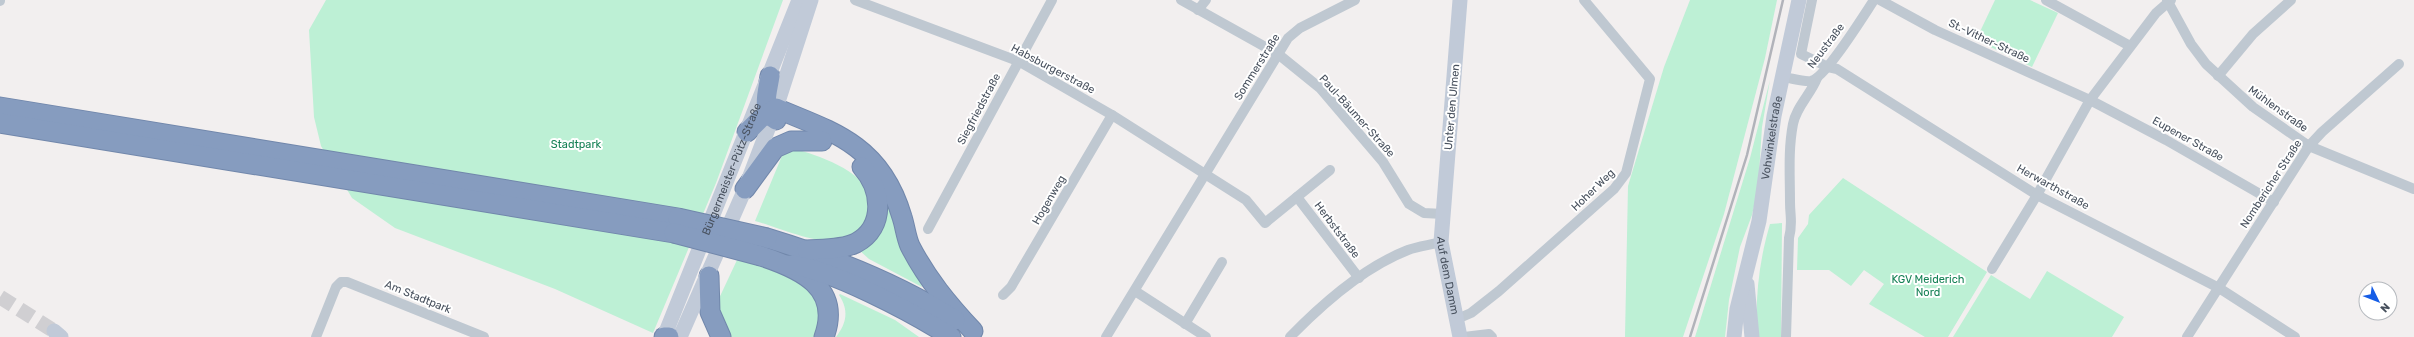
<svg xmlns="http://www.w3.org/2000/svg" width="2414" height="337" font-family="Rubik,sans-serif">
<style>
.green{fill:#bdf0d5}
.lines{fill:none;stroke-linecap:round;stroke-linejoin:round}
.secondary-tunnel{stroke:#d0cfd2;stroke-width:15;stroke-dasharray:15 8;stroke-linecap:butt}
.highway-casing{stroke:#7187ab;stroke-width:21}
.street{stroke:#bfc8d1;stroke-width:10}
.secondary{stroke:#c1cad8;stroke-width:15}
.highway{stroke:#869cbf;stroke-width:19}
.rail{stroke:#b1b3ba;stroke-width:2.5}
.highway-bridge-casing{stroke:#7187ab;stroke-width:21;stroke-linecap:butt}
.highway-bridge{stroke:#869cbf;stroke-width:19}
.labels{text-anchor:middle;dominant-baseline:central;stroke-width:4;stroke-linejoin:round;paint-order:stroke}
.street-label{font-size:11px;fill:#47505d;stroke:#fff}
.park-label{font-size:11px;fill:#158155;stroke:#fff}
</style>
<rect width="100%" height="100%" fill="#f2efef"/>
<g class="green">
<polygon points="326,0 783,0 716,183 653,333 555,289 395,228 352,198 321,146 314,117 309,30"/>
<polygon points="1690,0 1777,0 1765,58 1724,214 1683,337 1625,337 1628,186 1664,67"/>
<polygon points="1995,0 2030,0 2058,13 2032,67 1976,40"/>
<polygon points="1770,80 1762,127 1758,189 1752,215 1740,247 1729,300 1725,337 1695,337 1750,158"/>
<path d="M799 150C826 158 889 180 866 220 862 228 853 237 844 240 818 246 781 228 755 221L784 151Z"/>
<polygon points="1843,178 1987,272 1948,337 1925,337 1869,304 1884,284 1864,270 1851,286 1829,270 1797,270 1798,238 1808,224 1809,215"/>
<polygon points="884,193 921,284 922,287 869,259 858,249"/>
<path d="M1782 223 1781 337H1757C1755 298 1759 261 1770 224Z"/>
<polygon points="737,260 792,273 820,295 820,337 728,337 715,307"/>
<polygon points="2047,271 2124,317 2112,337 1953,337 1991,275 2030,299"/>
<path d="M840 294 895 320 919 337H836C847 323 849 310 839 295Z"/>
</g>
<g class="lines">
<polyline class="secondary-tunnel" points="0,297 54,331"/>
<defs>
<g id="highway">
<path d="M770 76C768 91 760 111 776 120"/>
<polyline points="0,107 678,218"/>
<polyline points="0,123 674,233"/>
<path d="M747 132 760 119 776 108C803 120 832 129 856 147 879 164 894 190 902 217 905 226 906 237 910 246 927 279 948 304 973 331"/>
<polyline points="745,189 775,148 791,141 822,141"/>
<path d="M767 238C833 258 897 283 955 320"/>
<path d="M807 250C822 249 842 250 856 243 886 227 882 189 862 167"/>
<path d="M761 256C801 269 842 288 824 337"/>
<path d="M787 265C825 265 917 315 951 337"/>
<polyline points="709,276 710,312 721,337"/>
<polyline points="664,337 669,337"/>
</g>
</defs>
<use href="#highway" class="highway-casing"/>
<g class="street">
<polyline points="855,0 1018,61 1112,115 1246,200 1265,223 1330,170"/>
<polyline points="1181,0 1278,54 1320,88 1383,162 1409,204 1424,213 1443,214"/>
<polyline points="1812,0 1801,54 1828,67 1837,69 2037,195 2219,288 2295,337"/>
<polyline points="1880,0 1935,30 2090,100 2166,140 2274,202"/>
<polyline points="2046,0 2130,46"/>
<polyline points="2167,0 2191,44 2206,64 2253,107 2309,146 2414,189"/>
<polyline points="0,1 0,0"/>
<polyline points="1198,10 1206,0"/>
<polyline points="2218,76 2253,34 2291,0"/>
<path d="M1783 77C1791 78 1803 82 1811 81 1825 78 1864 15 1874 0"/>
<polyline points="1297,197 1359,278"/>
<polyline points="928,229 1052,0"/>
<polyline points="1992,269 2037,195 2090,100 2156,13 2171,0"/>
<polyline points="1135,291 1206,337"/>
<polyline points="1003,295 1011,287 1112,115"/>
<polyline points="1457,319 1471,313 1499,291 1614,189 1626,173 1650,79 1584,0"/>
<polyline points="1185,324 1222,262"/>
<polyline points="316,337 336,287 341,282 347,282 484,337"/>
<polyline points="1106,337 1288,38 1300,28 1355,0"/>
<path d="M1290 337C1323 303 1364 267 1408 250 1418 246 1431 245 1441 242"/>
<polyline points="1464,337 1489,334 1492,337"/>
<path d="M1786 337 1789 238C1793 223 1790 217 1790 202 1790 176 1788 150 1793 124 1796 107 1811 94 1817 78"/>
<polyline points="2187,337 2309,146 2322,132 2399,64"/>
</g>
<g class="secondary">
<path id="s1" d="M1460 0 1441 242 1460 337"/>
<polyline points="1747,284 1752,337"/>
<polyline points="54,331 61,337"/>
<path id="s2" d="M664 337 799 0"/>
<polyline points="680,337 745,189 776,108 811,0"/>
<path id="s3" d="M1734 337 1737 309 1759 221 1774 116 1799 0"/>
</g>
<use href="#highway" class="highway"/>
<polyline class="rail" points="1690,337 1747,155 1783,0"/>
<defs>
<g id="highway-bridge">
<polyline points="678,218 767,238"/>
<polyline points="674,233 761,256"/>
</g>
</defs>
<use href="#highway-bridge" class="highway-bridge-casing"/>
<use href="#highway-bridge" class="highway-bridge"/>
</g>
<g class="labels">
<g class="street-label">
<text transform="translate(1989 41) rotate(25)">St.-Vither-Straße</text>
<text transform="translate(1826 46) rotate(-53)">Neustraße</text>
<text transform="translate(1257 67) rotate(-58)">Sommerstraße</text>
<text transform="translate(1053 69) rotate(28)">Habsburgerstraße</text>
<text transform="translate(1452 107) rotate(-85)">Unter den Ulmen</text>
<text transform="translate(979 109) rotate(-62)">Siegfriedstraße</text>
<text transform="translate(2278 109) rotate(36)">Mühlenstraße</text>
<text transform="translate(1357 116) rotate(48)">Paul-Bäumer-Straße</text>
<text stroke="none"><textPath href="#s3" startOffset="203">Vohwinkelstraße</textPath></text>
<text transform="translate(2188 139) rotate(29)">Eupener Straße</text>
<text stroke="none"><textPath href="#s2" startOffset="181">Bürgermeister-Pütz-Straße</textPath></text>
<text transform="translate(2271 184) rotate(-57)">Nombericher Straße</text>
<text transform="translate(2053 187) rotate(29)">Herwarthstraße</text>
<text transform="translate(1593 190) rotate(-44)">Hoher Weg</text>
<text transform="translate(1049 200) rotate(-60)">Hogenweg</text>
<text transform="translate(1337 230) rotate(53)">Herbststraße</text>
<text stroke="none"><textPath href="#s1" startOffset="277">Auf dem Damm</textPath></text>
<text transform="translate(418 297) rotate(22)">Am Stadtpark</text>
</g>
<g class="park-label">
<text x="576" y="144">Stadtpark</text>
<text x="1928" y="279">KGV Meiderich<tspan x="1928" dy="13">Nord</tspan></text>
</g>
</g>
<g transform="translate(2378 301) rotate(133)"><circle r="19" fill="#ffffff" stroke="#b5b9be"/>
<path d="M0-3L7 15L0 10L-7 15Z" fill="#155de6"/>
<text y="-6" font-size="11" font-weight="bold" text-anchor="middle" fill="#47505d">N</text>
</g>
</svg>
